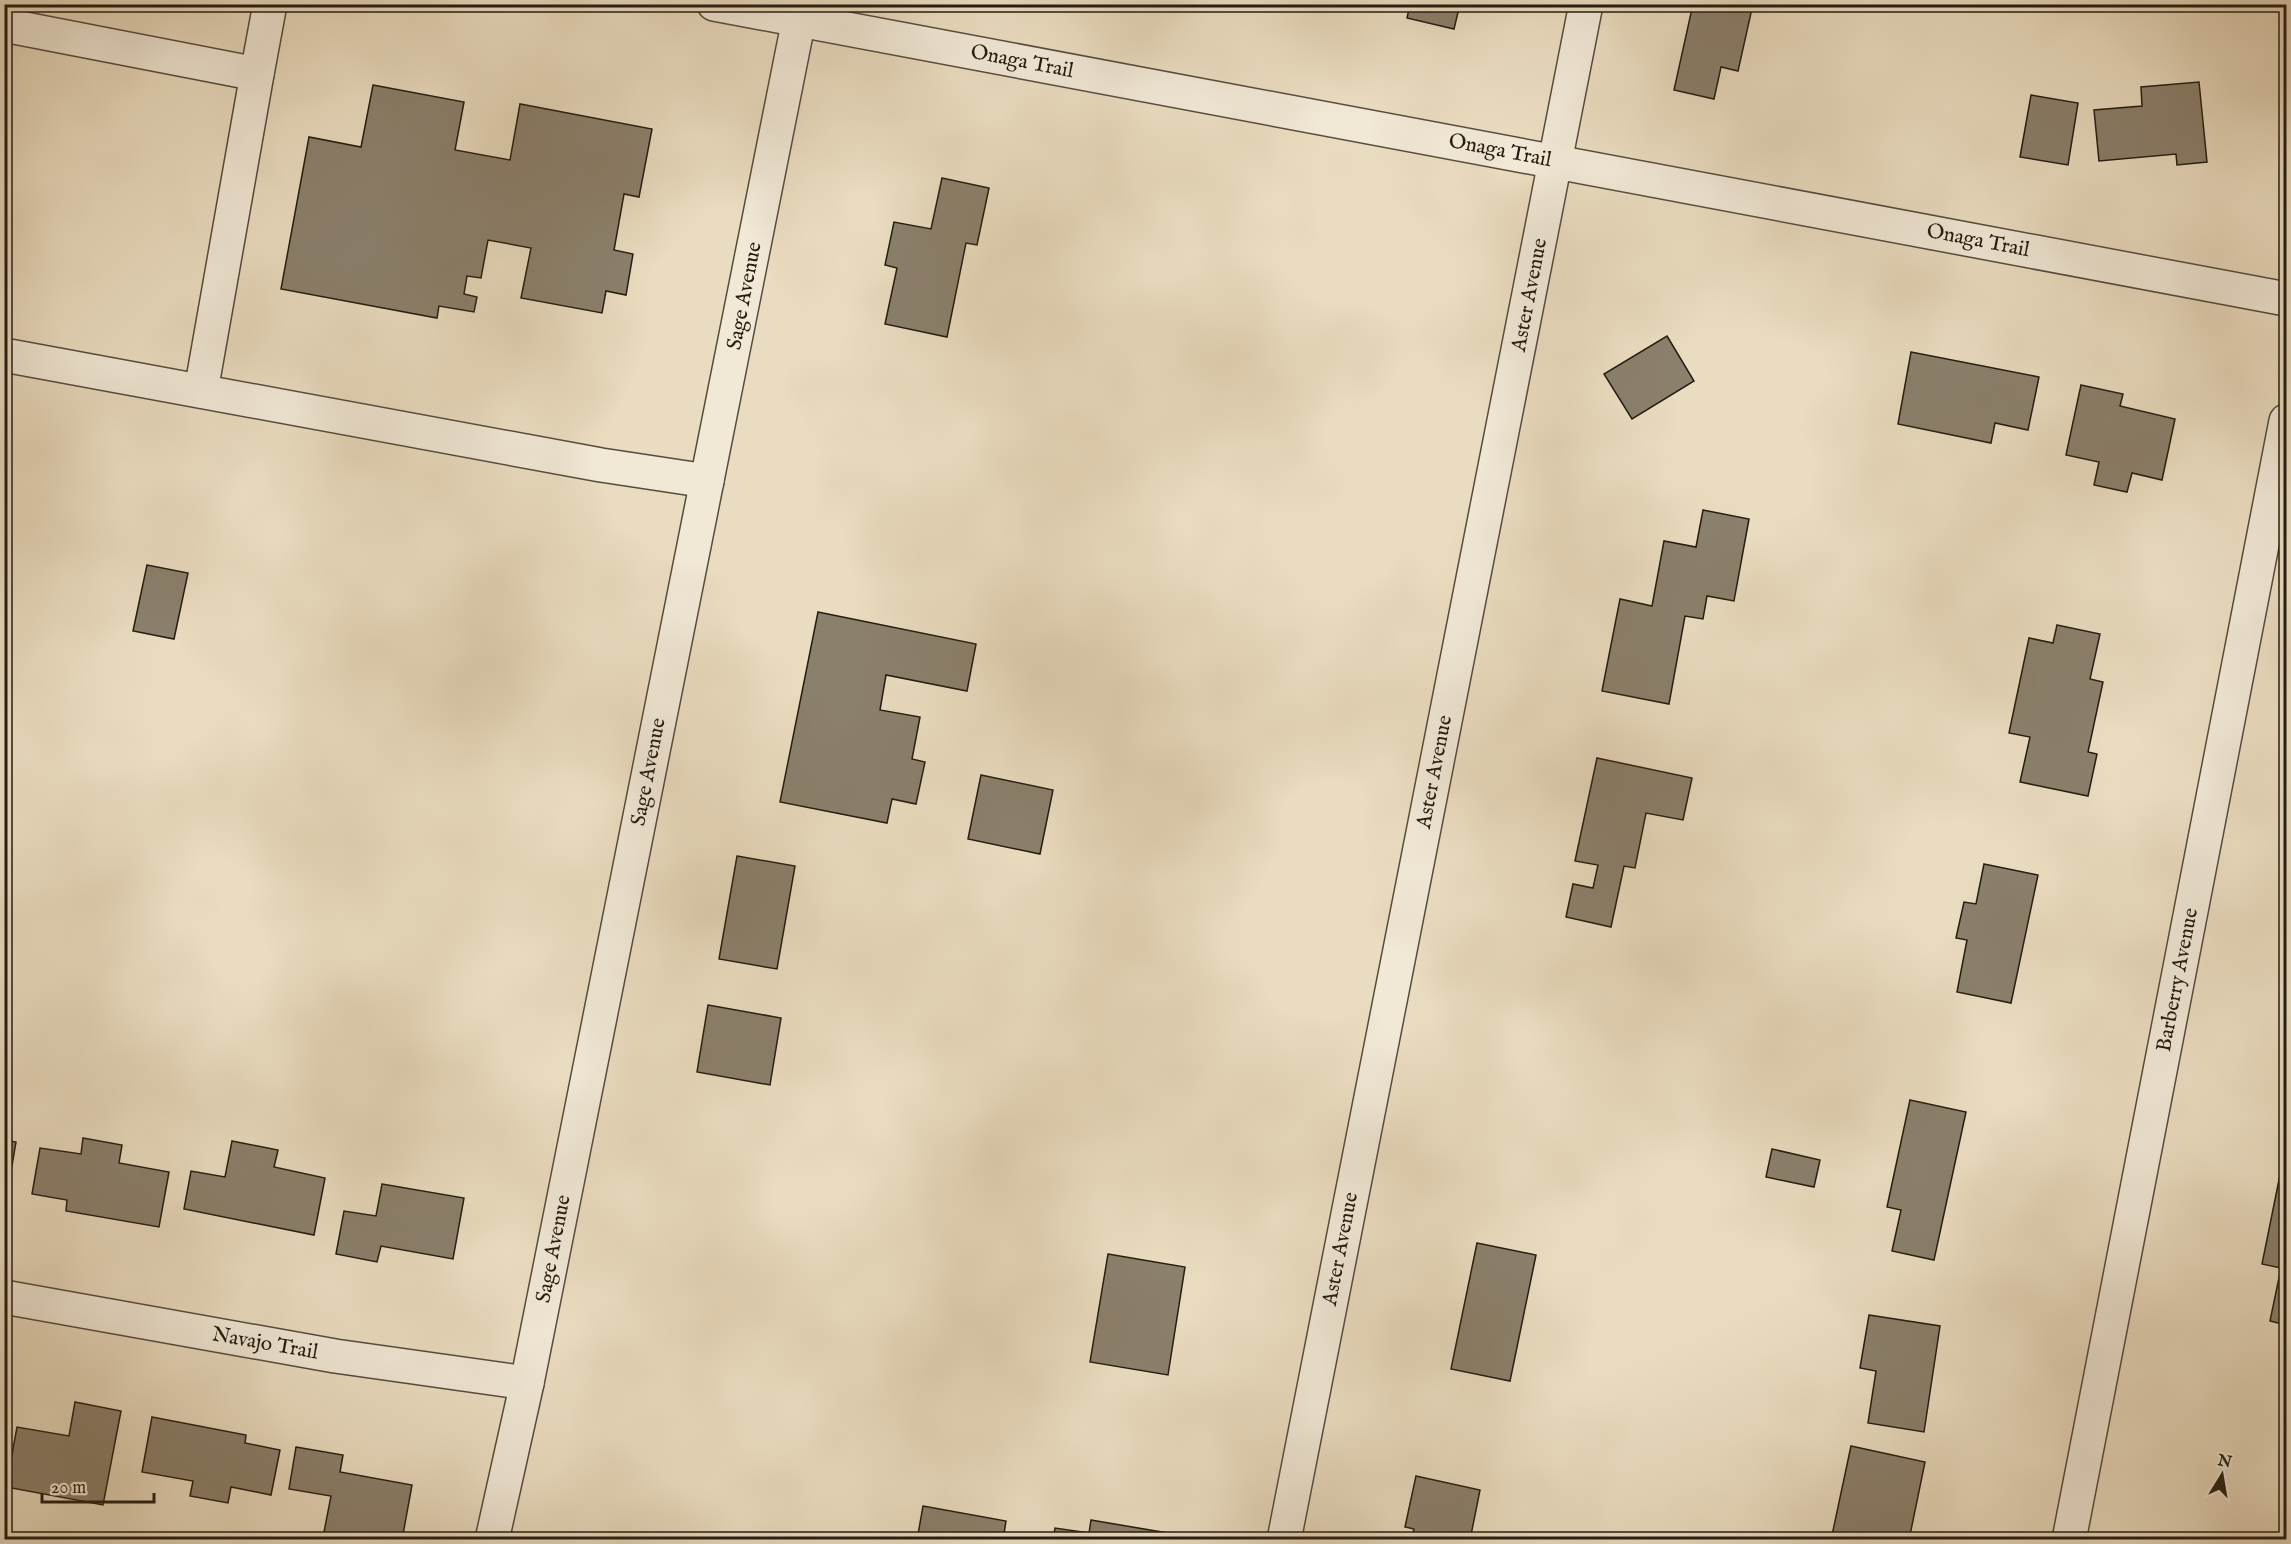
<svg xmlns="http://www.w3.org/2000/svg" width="2291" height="1544" font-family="'IM FELL English',serif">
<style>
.building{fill:#8b806c;stroke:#241c12;stroke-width:1.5}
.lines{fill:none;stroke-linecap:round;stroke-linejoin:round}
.minor-casing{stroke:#564c3e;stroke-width:36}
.minor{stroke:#f1e8d6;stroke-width:33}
.labels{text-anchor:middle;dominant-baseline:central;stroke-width:5;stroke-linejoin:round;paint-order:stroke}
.street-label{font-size:21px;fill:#241c12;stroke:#f1e8d6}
</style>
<rect width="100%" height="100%" fill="#eadcc0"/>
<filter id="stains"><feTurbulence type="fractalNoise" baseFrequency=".00333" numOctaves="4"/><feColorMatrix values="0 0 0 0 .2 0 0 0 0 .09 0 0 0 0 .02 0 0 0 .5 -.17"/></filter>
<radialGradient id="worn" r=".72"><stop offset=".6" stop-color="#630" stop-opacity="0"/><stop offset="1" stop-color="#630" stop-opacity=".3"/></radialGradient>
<g class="building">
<polygon points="1410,4 1460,4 1454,29 1407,18"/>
<polygon points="1693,4 1753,4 1738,71 1721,67 1714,99 1674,90"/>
<polygon points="2199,82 2207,162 2177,165 2176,154 2099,161 2094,110 2142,106 2141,87"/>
<polygon points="373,85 464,102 455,150 510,160 520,104 652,129 639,197 624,194 614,250 633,254 626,295 606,291 602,313 521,298 531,248 488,240 481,278 467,276 464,294 477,297 474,312 439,306 437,318 281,289 309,137 361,147"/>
<polygon points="2031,95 2078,103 2068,165 2020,157"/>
<polygon points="942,178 989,188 977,245 966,243 947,337 885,324 897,268 885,265 894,222 931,229"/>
<polygon points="1667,336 1694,381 1632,419 1604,374"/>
<polygon points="1911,352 2039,377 2028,430 1995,423 1991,443 1898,424"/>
<polygon points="2081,385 2123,394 2120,406 2175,419 2162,480 2132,473 2127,492 2094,485 2099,462 2066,455"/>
<polygon points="1703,510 1749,519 1734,601 1707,596 1703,619 1685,616 1669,704 1602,691 1620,599 1652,606 1664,541 1696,547"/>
<polygon points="147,565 188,573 174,639 133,631"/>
<polygon points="818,612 976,644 967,691 886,675 880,710 920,717 912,759 925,762 916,804 892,799 887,823 780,802"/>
<polygon points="2057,625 2100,634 2090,679 2103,682 2088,752 2097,754 2088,796 2020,782 2030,737 2009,733 2029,638 2053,643"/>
<polygon points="1597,758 1692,778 1683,820 1646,813 1635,868 1624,866 1611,927 1566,917 1573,884 1593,888 1598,865 1575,861"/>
<polygon points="981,775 1053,790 1040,854 968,839"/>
<polygon points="737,856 795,866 777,969 719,959"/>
<polygon points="1984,864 2038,875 2011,1003 1957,992 1967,940 1956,938 1964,902 1976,904"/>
<polygon points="708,1005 781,1018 770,1085 697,1072"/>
<polygon points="1910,1100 1966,1112 1934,1260 1892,1251 1901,1210 1887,1207"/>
<polygon points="83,1138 122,1145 119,1163 169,1172 159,1227 66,1211 67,1200 32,1194 40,1148 81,1154"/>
<polygon points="4,1140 16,1142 7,1195 4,1195"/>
<polygon points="232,1141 278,1150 274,1167 325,1178 314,1235 184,1209 191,1171 225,1177"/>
<polygon points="1772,1149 1820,1160 1814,1187 1766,1177"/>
<polygon points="2284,1155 2286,1155 2286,1325 2270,1321 2281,1268 2262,1264"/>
<polygon points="382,1184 464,1198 453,1259 381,1246 377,1262 336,1254 344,1211 376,1216"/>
<polygon points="1477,1243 1536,1255 1510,1381 1451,1369"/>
<polygon points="1108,1254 1185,1267 1168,1375 1090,1362"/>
<polygon points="1869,1315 1940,1326 1924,1432 1868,1423 1876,1371 1860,1368"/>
<polygon points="75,1402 121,1411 103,1505 6,1487 17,1427 69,1436"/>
<polygon points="152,1417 246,1435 245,1443 280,1450 271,1495 231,1487 228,1503 190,1496 193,1481 142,1472"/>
<polygon points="1851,1446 1925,1462 1909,1540 1831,1540"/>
<polygon points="296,1447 343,1455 340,1472 412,1485 402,1540 370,1540 324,1532 331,1496 289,1489"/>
<polygon points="1416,1476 1480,1490 1470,1540 1411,1540 1414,1529 1405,1527"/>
<polygon points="923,1506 1006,1521 1003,1540 917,1540"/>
<polygon points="1091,1520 1203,1539 1203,1540 1053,1540 1055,1528 1089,1533"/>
</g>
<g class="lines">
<defs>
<g id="minor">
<polyline points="714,4 2286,299"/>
<polyline points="4,25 257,74 270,4"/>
<polyline points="4,355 601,465 707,481"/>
<polyline points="201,391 257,74"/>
<polyline points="4,1297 335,1356 527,1383"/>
<polyline points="492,1540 527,1383 802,4"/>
<polyline points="1284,1540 1586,4"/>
<polyline points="2069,1540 2286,421"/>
</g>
</defs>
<use href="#minor" class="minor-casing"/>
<use href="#minor" class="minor"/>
</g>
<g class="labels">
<g class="street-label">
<text transform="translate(1022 62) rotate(11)">Onaga Trail</text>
<text transform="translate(1500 151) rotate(11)">Onaga Trail</text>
<text transform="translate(1978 241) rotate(11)">Onaga Trail</text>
<text transform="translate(1530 295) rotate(-79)">Aster Avenue</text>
<text transform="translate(745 296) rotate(-79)">Sage Avenue</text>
<text transform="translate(649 772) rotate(-79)">Sage Avenue</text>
<text transform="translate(1435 772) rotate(-79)">Aster Avenue</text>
<text transform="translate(2178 980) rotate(-79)">Barberry Avenue</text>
<text transform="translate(554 1249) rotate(-79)">Sage Avenue</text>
<text transform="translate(1341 1249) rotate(-79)">Aster Avenue</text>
<text transform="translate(265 1344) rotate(10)">Navajo Trail</text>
</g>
</g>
<rect width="2291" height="1544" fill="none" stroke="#eadcc0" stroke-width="24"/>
<rect x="6" y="6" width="2279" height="1532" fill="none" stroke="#241c12" stroke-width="3"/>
<rect x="12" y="12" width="2267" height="1520" fill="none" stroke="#241c12" stroke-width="1.5"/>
<g transform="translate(2222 1475) rotate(11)" stroke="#f1e8d6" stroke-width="4.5" paint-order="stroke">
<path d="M0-4.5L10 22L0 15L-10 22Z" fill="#241c12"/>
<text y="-9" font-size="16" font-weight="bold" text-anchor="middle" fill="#241c12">N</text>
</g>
<path d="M42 1493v9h112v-9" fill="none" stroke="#241c12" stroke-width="3"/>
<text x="51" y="1493" font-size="18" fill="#241c12" stroke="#f1e8d6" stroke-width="4.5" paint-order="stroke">20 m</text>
<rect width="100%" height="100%" filter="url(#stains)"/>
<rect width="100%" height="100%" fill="url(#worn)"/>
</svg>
